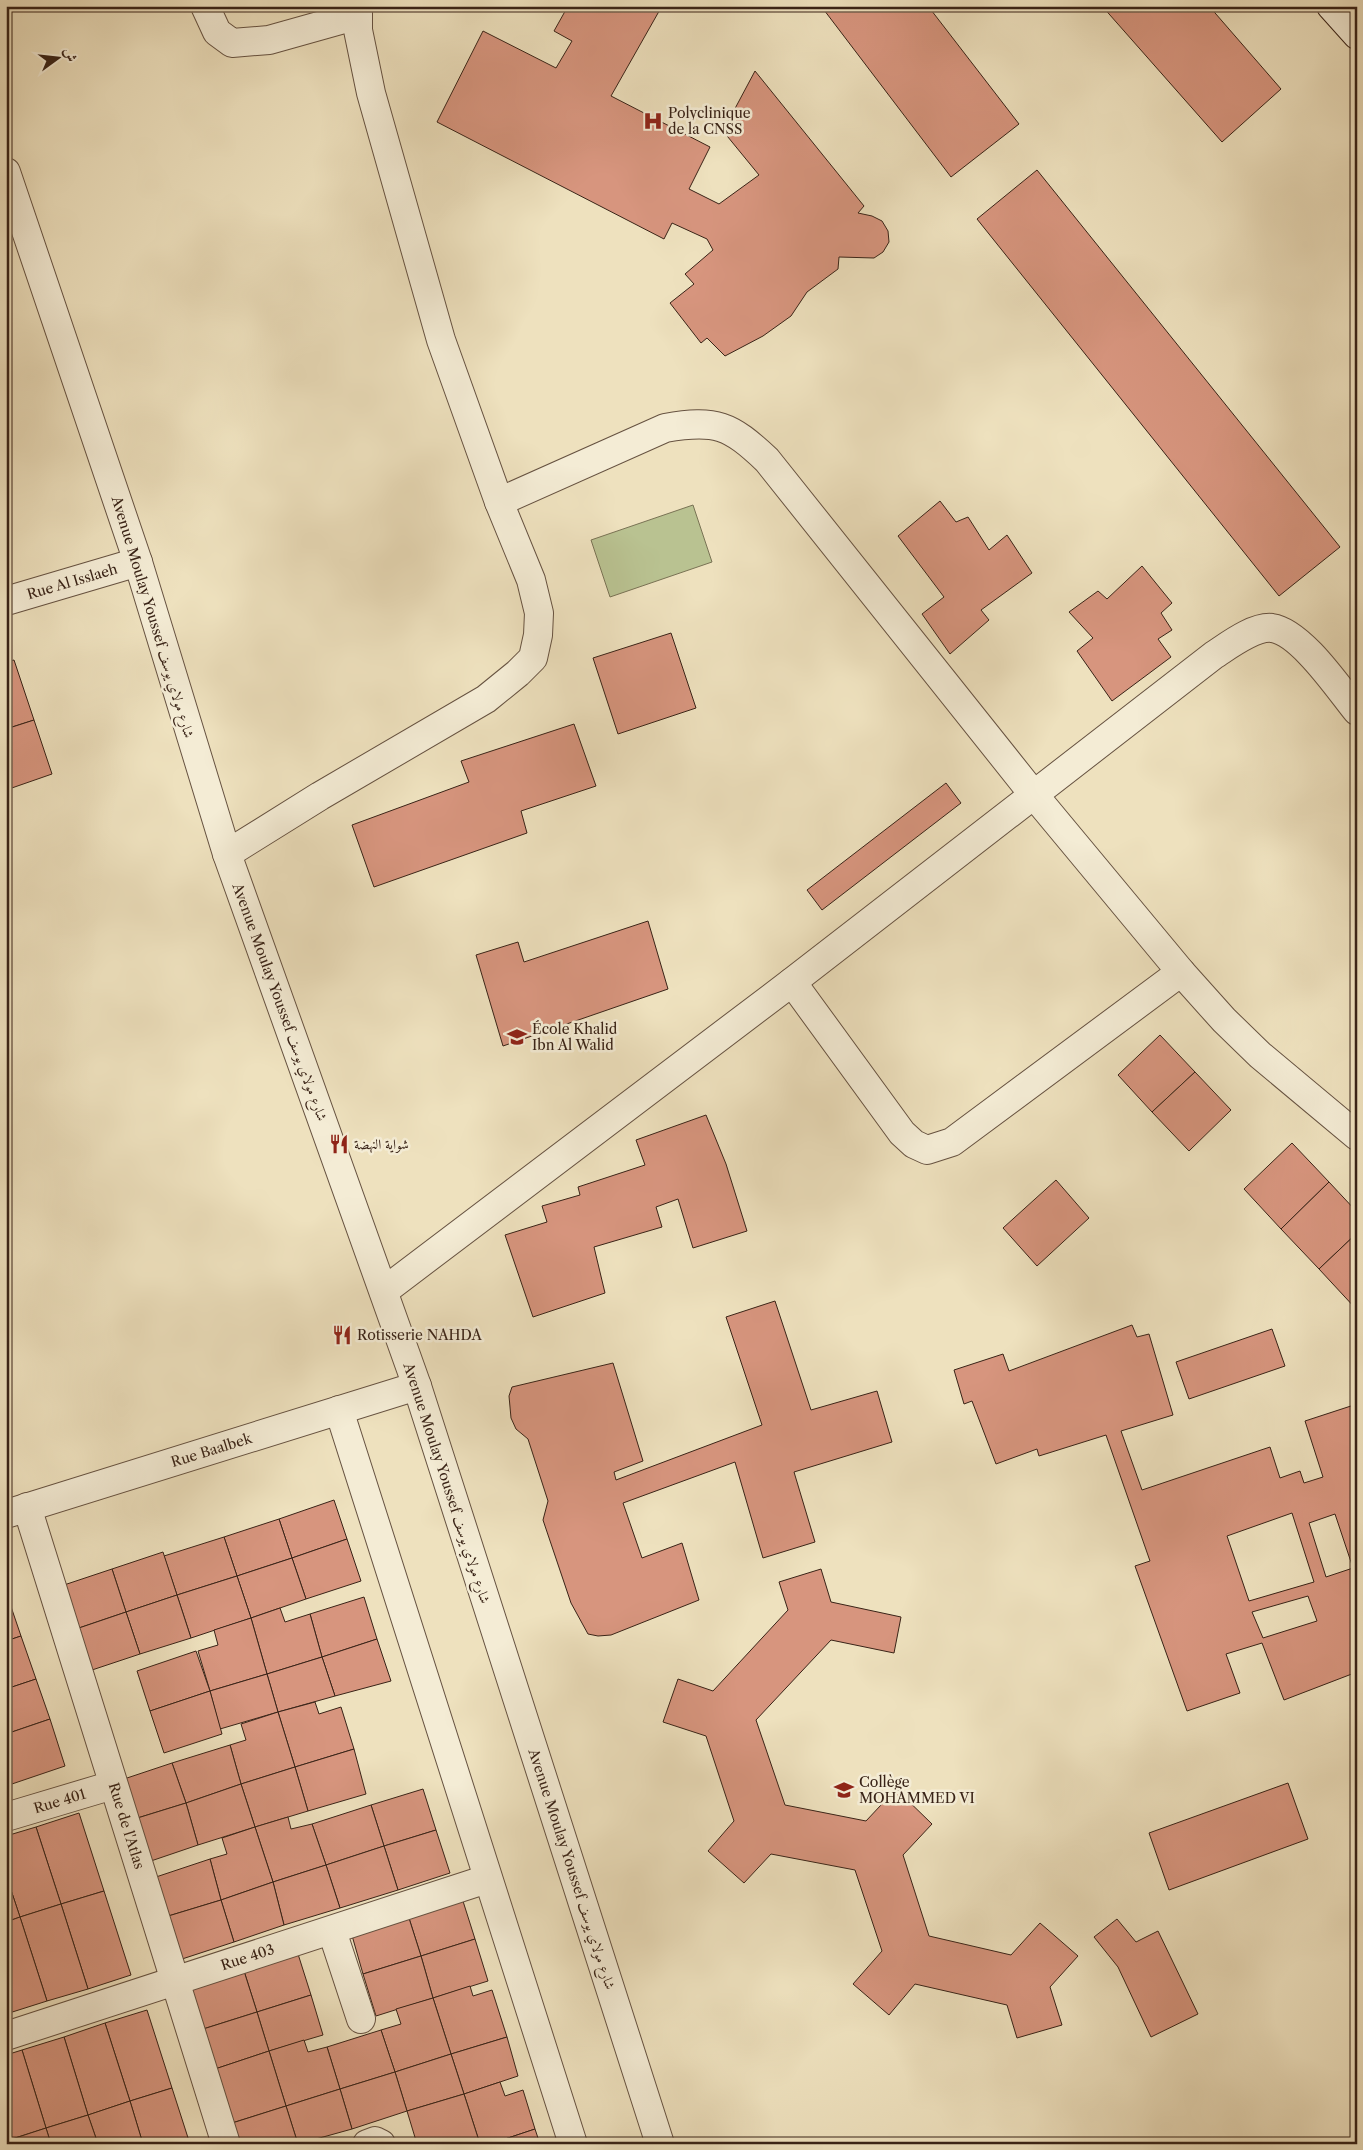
<svg xmlns="http://www.w3.org/2000/svg" width="1363" height="2150" font-family="'Libre Caslon Text',Amiri,serif">
<style>
.green{fill:#b9c291;stroke:#797254}
.building{fill:#d7957e;stroke:#392317;fill-rule:evenodd}
.lines{fill:none;stroke-linecap:round;stroke-linejoin:round}
.minor-casing{stroke:#665241;stroke-width:30}
.secondary-casing{stroke:#392317;stroke-width:30}
.minor{stroke:#f4ecd5;stroke-width:28}
.secondary{stroke:#f4ecd5;stroke-width:28}
.labels{text-anchor:middle;dominant-baseline:central;stroke-width:5;stroke-linejoin:round;paint-order:stroke}
.poi-label{font-size:14px;fill:#392317;stroke:#f4ecd5;text-anchor:start}
.street-label{font-size:14px;fill:#392317;stroke:#f4ecd5}
</style>
<rect width="100%" height="100%" fill="#eee1be"/>
<filter id="stains"><feTurbulence type="fractalNoise" baseFrequency=".004" numOctaves="4"/><feColorMatrix values="0 0 0 0 .2 0 0 0 0 .09 0 0 0 0 .02 0 0 0 .5 -.17"/></filter>
<radialGradient id="worn" r=".72"><stop offset=".6" stop-color="#630" stop-opacity="0"/><stop offset="1" stop-color="#630" stop-opacity=".3"/></radialGradient>
<polygon class="green" points="693,505 712,562 610,597 591,540"/>
<g class="building">
<polygon points="568,6 662,6 611,96 710,147 689,189 719,204 759,175 723,131 755,71 864,206 858,213 872,216 882,221 888,231 889,242 883,252 874,258 839,257 838,269 807,292 791,316 763,336 725,356 707,338 701,343 670,303 694,284 685,274 713,250 707,239 672,223 664,239 437,122 483,31 556,68 572,41 554,31"/>
<polygon points="821,6 928,6 1019,124 951,177"/>
<polygon points="1102,6 1209,6 1281,89 1222,142"/>
<polygon points="1037,170 1340,547 1279,596 977,219"/>
<polygon points="940,501 956,522 968,517 989,550 1007,535 1032,573 981,610 989,620 950,654 922,614 944,597 898,536"/>
<polygon points="1142,566 1172,603 1161,613 1172,630 1158,639 1171,657 1112,701 1077,651 1093,638 1069,612 1098,591 1107,599"/>
<polygon points="671,633 696,708 618,734 593,658"/>
<polygon points="14,660 34,720 6,729 6,662"/>
<polygon points="34,720 52,774 6,790 6,729"/>
<polygon points="574,724 596,786 521,811 527,833 374,887 352,825 469,782 461,761"/>
<polygon points="946,783 961,803 822,910 807,890"/>
<polygon points="648,921 668,989 503,1046 476,955 518,942 524,962"/>
<polygon points="1160,1035 1195,1072 1152,1112 1118,1075"/>
<polygon points="1195,1072 1231,1110 1189,1151 1152,1112"/>
<polygon points="706,1115 726,1164 747,1231 693,1248 678,1199 656,1207 662,1227 594,1247 605,1293 533,1317 505,1235 547,1222 542,1206 580,1195 578,1187 645,1165 636,1140"/>
<polygon points="1292,1143 1329,1182 1281,1229 1244,1189"/>
<polygon points="1056,1180 1089,1218 1037,1266 1003,1228"/>
<polygon points="1329,1182 1357,1212 1357,1233 1319,1269 1281,1229"/>
<polygon points="1357,1233 1357,1310 1319,1269"/>
<polygon points="775,1301 811,1410 877,1391 892,1442 794,1472 815,1542 763,1558 735,1462 623,1503 642,1558 682,1543 699,1600 611,1635 598,1636 588,1634 571,1603 543,1520 548,1501 528,1439 516,1429 511,1418 509,1396 512,1387 613,1363 643,1461 614,1472 616,1480 762,1425 726,1317"/>
<path d="M1132 1325 1137 1337 1149 1334 1173 1415 1121 1431 1142 1490 1270 1447 1280 1478 1300 1471 1304 1483 1323 1477 1305 1421 1357 1404V1672L1284 1700 1262 1643 1226 1654 1240 1693 1187 1711 1135 1566 1150 1561 1106 1435 1039 1456 1037 1449 996 1464 972 1401 964 1404 954 1370 1003 1354 1009 1371ZM1292 1513 1314 1582 1249 1601 1227 1536ZM1335 1514 1353 1568 1326 1577 1309 1523ZM1308 1596 1317 1621 1263 1638 1252 1612Z"/>
<polygon points="1272,1329 1285,1366 1189,1399 1176,1362"/>
<polygon points="334,1500 347,1539 292,1558 279,1519"/>
<polygon points="279,1519 292,1558 237,1576 224,1537"/>
<polygon points="224,1537 237,1576 177,1595 164,1556"/>
<polygon points="347,1539 361,1581 306,1599 292,1558"/>
<polygon points="163,1552 177,1595 126,1612 112,1569"/>
<polygon points="292,1558 306,1599 251,1618 237,1576"/>
<polygon points="112,1569 126,1612 73,1630 58,1587"/>
<polygon points="821,1569 831,1602 901,1617 894,1653 831,1640 756,1720 785,1805 866,1821 896,1789 932,1824 903,1855 929,1936 1011,1955 1040,1923 1078,1956 1050,1987 1062,2025 1017,2038 1007,2005 915,1984 889,2015 853,1984 882,1951 855,1870 771,1854 744,1883 708,1851 734,1821 706,1736 663,1722 678,1679 713,1691 788,1610 779,1582"/>
<polygon points="237,1576 251,1618 191,1638 177,1595"/>
<polygon points="6,1592 21,1636 6,1641"/>
<polygon points="177,1595 191,1638 140,1654 126,1612"/>
<polygon points="364,1597 377,1639 322,1657 310,1614"/>
<polygon points="280,1608 285,1622 310,1614 322,1657 267,1674 251,1618"/>
<polygon points="126,1612 140,1654 86,1672 73,1630"/>
<polygon points="251,1618 267,1674 210,1691 198,1651 218,1645 214,1630"/>
<polygon points="21,1636 36,1679 6,1689 6,1641"/>
<polygon points="377,1639 391,1681 335,1696 322,1657"/>
<polygon points="196,1651 210,1691 150,1711 137,1671"/>
<polygon points="322,1657 335,1696 278,1712 267,1674"/>
<polygon points="267,1674 278,1712 220,1729 210,1691"/>
<polygon points="36,1679 50,1719 6,1734 6,1689"/>
<polygon points="210,1691 222,1734 164,1753 150,1711"/>
<polygon points="315,1702 319,1714 341,1707 354,1749 295,1767 278,1712"/>
<polygon points="278,1712 295,1767 241,1784 230,1745 246,1740 241,1724"/>
<polygon points="50,1719 65,1766 6,1786 6,1734"/>
<polygon points="230,1745 241,1784 186,1803 172,1763"/>
<polygon points="354,1749 366,1794 308,1811 295,1767"/>
<polygon points="172,1763 186,1803 131,1820 118,1781"/>
<polygon points="295,1767 308,1811 255,1827 241,1784"/>
<polygon points="1288,1783 1308,1839 1169,1890 1149,1833"/>
<polygon points="241,1784 255,1827 198,1845 186,1803"/>
<polygon points="423,1789 436,1830 384,1846 371,1805"/>
<polygon points="186,1803 198,1845 145,1863 131,1820"/>
<polygon points="371,1805 384,1846 326,1865 312,1824"/>
<polygon points="79,1813 104,1891 61,1904 36,1827"/>
<polygon points="288,1817 291,1829 312,1824 326,1865 273,1882 255,1827"/>
<polygon points="36,1827 61,1904 20,1917 6,1875 6,1836"/>
<polygon points="255,1827 273,1882 221,1900 210,1859 227,1854 222,1838"/>
<polygon points="436,1830 450,1873 398,1890 384,1846"/>
<polygon points="384,1846 398,1890 340,1908 326,1865"/>
<polygon points="210,1859 221,1900 165,1917 153,1878"/>
<polygon points="326,1865 340,1908 284,1925 273,1882"/>
<polygon points="6,1875 20,1917 6,1922"/>
<polygon points="273,1882 284,1925 234,1942 221,1900"/>
<polygon points="104,1891 131,1975 88,1989 61,1904"/>
<polygon points="462,1898 475,1939 421,1956 408,1915"/>
<polygon points="221,1900 234,1942 179,1960 165,1917"/>
<polygon points="61,1904 88,1989 47,2001 20,1917"/>
<polygon points="408,1915 421,1956 363,1974 351,1932"/>
<polygon points="20,1917 47,2001 6,2014 6,1922"/>
<polygon points="1117,1919 1136,1942 1158,1931 1198,2014 1151,2037 1118,1967 1094,1937"/>
<polygon points="475,1939 488,1981 433,1998 421,1956"/>
<polygon points="298,1954 311,1995 257,2012 244,1971"/>
<polygon points="421,1956 433,1998 376,2016 363,1974"/>
<polygon points="244,1971 257,2012 200,2030 187,1988"/>
<polygon points="470,1986 473,1996 492,1990 507,2037 451,2054 433,1998"/>
<polygon points="311,1995 323,2035 269,2051 257,2012"/>
<polygon points="433,1998 451,2054 395,2072 381,2030 401,2024 396,2009"/>
<polygon points="147,2010 172,2088 130,2101 105,2023"/>
<polygon points="257,2012 269,2051 212,2070 200,2030"/>
<polygon points="105,2023 130,2101 88,2115 64,2037"/>
<polygon points="381,2030 395,2072 340,2089 327,2047"/>
<polygon points="64,2037 88,2115 46,2128 22,2050"/>
<polygon points="507,2037 518,2076 464,2094 451,2054"/>
<polygon points="304,2040 308,2052 327,2047 340,2089 286,2106 269,2051"/>
<polygon points="22,2050 46,2128 6,2141 6,2055"/>
<polygon points="269,2051 286,2106 229,2124 212,2070"/>
<polygon points="451,2054 464,2094 407,2111 395,2072"/>
<polygon points="395,2072 407,2111 352,2129 340,2089"/>
<polygon points="500,2082 505,2096 523,2090 535,2129 490,2144 480,2144 464,2094"/>
<polygon points="172,2088 190,2144 143,2144 130,2101"/>
<polygon points="340,2089 352,2129 298,2144 286,2106"/>
<polygon points="464,2094 480,2144 417,2144 407,2111"/>
<polygon points="130,2101 143,2144 98,2144 88,2115"/>
<polygon points="286,2106 298,2144 236,2144 229,2124"/>
<polygon points="88,2115 98,2144 51,2144 46,2128"/>
<polygon points="46,2128 51,2144 6,2144 6,2141"/>
<polygon points="535,2129 540,2144 490,2144"/>
</g>
<g class="lines">
<defs>
<g id="minor">
<polyline points="205,6 217,32 232,43 269,40 358,15"/>
<polyline points="6,172 138,562 227,854 417,1386 660,2144"/>
<path d="M499 502 665 428C716 419 730 425 767 460L1034 795 1181 972 1224 1020 1260 1055 1357 1136"/>
<path id="s1" d="M6 601 138 562"/>
<polyline points="227,854 320,796 486,699 518,673 533,658 538,635 539,613 531,580 499,502 441,340 371,93 358,30 358,6"/>
<polyline points="792,982 902,1133 914,1144 927,1150 952,1142 1181,972"/>
<path d="M384 1291 792 982 1214 655C1228 646 1254 626 1272 628 1301 632 1339 689 1357 711"/>
<polyline points="339,1410 573,2144"/>
<path id="s2" d="M27 1507 226 2144"/>
<path id="s3" d="M6 1514 417 1386"/>
<path id="s4" d="M6 1817 113 1785"/>
<polyline points="332,1931 361,2019"/>
<path id="s5" d="M6 2036 487 1879"/>
<polyline points="367,2144 375,2141 381,2144"/>
</g>
<polyline id="secondary" points="1331,6 1357,35"/>
</defs>
<use href="#minor" class="minor-casing"/>
<use href="#secondary" class="secondary-casing"/>
<use href="#minor" class="minor"/>
<use href="#secondary" class="secondary"/>
</g>
<defs>
<symbol id="hospital-bare" viewBox="-9 -9 18 18"><path d="M-5-5h3v3.5h4V-5h3V5h-3V1.5h-4V5h-3Z" fill="#8f2418" stroke="#f4ecd5" stroke-width="2.5" paint-order="stroke"/></symbol>
<symbol id="school-bare" viewBox="-9 -9 18 18"><path d="M0-5L7-2L0 1L-7-2ZM-4 1L0 2.5L4 1V4Q0 6-4 4Z" fill="#8f2418" stroke="#f4ecd5" stroke-width="2.5" paint-order="stroke"/></symbol>
<symbol id="restaurant-bare" viewBox="-9 -9 18 18"><path d="M-5-6h1v4h1v-4h1v4h1v-4h1v5L-1.5 .5V6h-2V.5L-5-1ZM5-6V6H3V1.5H1.5Q1.5-4 5-6Z" fill="#8f2418" stroke="#f4ecd5" stroke-width="2.5" paint-order="stroke"/></symbol>
</defs>
<g fill-rule="evenodd">
<use href="#hospital-bare" x="639" y="107" width="28" height="28"/>
<use href="#school-bare" x="503" y="1023" width="28" height="28"/>
<use href="#restaurant-bare" x="325" y="1130" width="28" height="28"/>
<use href="#restaurant-bare" x="328" y="1321" width="28" height="28"/>
<use href="#school-bare" x="830" y="1776" width="28" height="28"/>
</g>
<g class="labels">
<g class="poi-label">
<text x="668" y="113">Polyclinique<tspan x="668" dy="16">de la CNSS</tspan></text>
<text x="532" y="1029">École Khalid<tspan x="532" dy="16">Ibn Al Walid</tspan></text>
<text x="354" y="1144">شواية النهضة</text>
<text x="357" y="1335">Rotisserie NAHDA</text>
<text x="859" y="1782">Collège<tspan x="859" dy="16">MOHAMMED VI</tspan></text>
</g>
<g class="street-label">
<text stroke="none"><textPath href="#s1" startOffset="69">Rue Al Isslaeh</textPath></text>
<text transform="translate(153 617) rotate(73)">Avenue Moulay Youssef شارع مولاي يوسف</text>
<text transform="translate(280 1002) rotate(70)">Avenue Moulay Youssef شارع مولاي يوسف</text>
<text stroke="none"><textPath href="#s3" startOffset="215">Rue Baalbek</textPath></text>
<text transform="translate(447 1483) rotate(72)">Avenue Moulay Youssef شارع مولاي يوسف</text>
<text stroke="none"><textPath href="#s4" startOffset="56">Rue 401</textPath></text>
<text stroke="none"><textPath href="#s2" startOffset="334">Rue de l'Atlas</textPath></text>
<text transform="translate(572 1869) rotate(72)">Avenue Moulay Youssef شارع مولاي يوسف</text>
<text stroke="none"><textPath href="#s5" startOffset="254">Rue 403</textPath></text>
</g>
</g>
<rect width="1363" height="2150" fill="none" stroke="#eee1be" stroke-width="25"/>
<rect x="8" y="8" width="1348" height="2135" fill="none" stroke="#392317" stroke-width="2.5"/>
<rect x="12" y="12" width="1338" height="2125" fill="none" stroke="#392317"/>
<g transform="translate(58 58) rotate(75)" stroke="#f4ecd5" stroke-width="4" paint-order="stroke">
<path d="M0-4L9 19L0 12L-9 19Z" fill="#392317"/>
<text y="-8" font-size="14" font-weight="bold" text-anchor="middle" fill="#392317">ش</text>
</g>
<rect width="100%" height="100%" filter="url(#stains)"/>
<rect width="100%" height="100%" fill="url(#worn)"/>
</svg>
